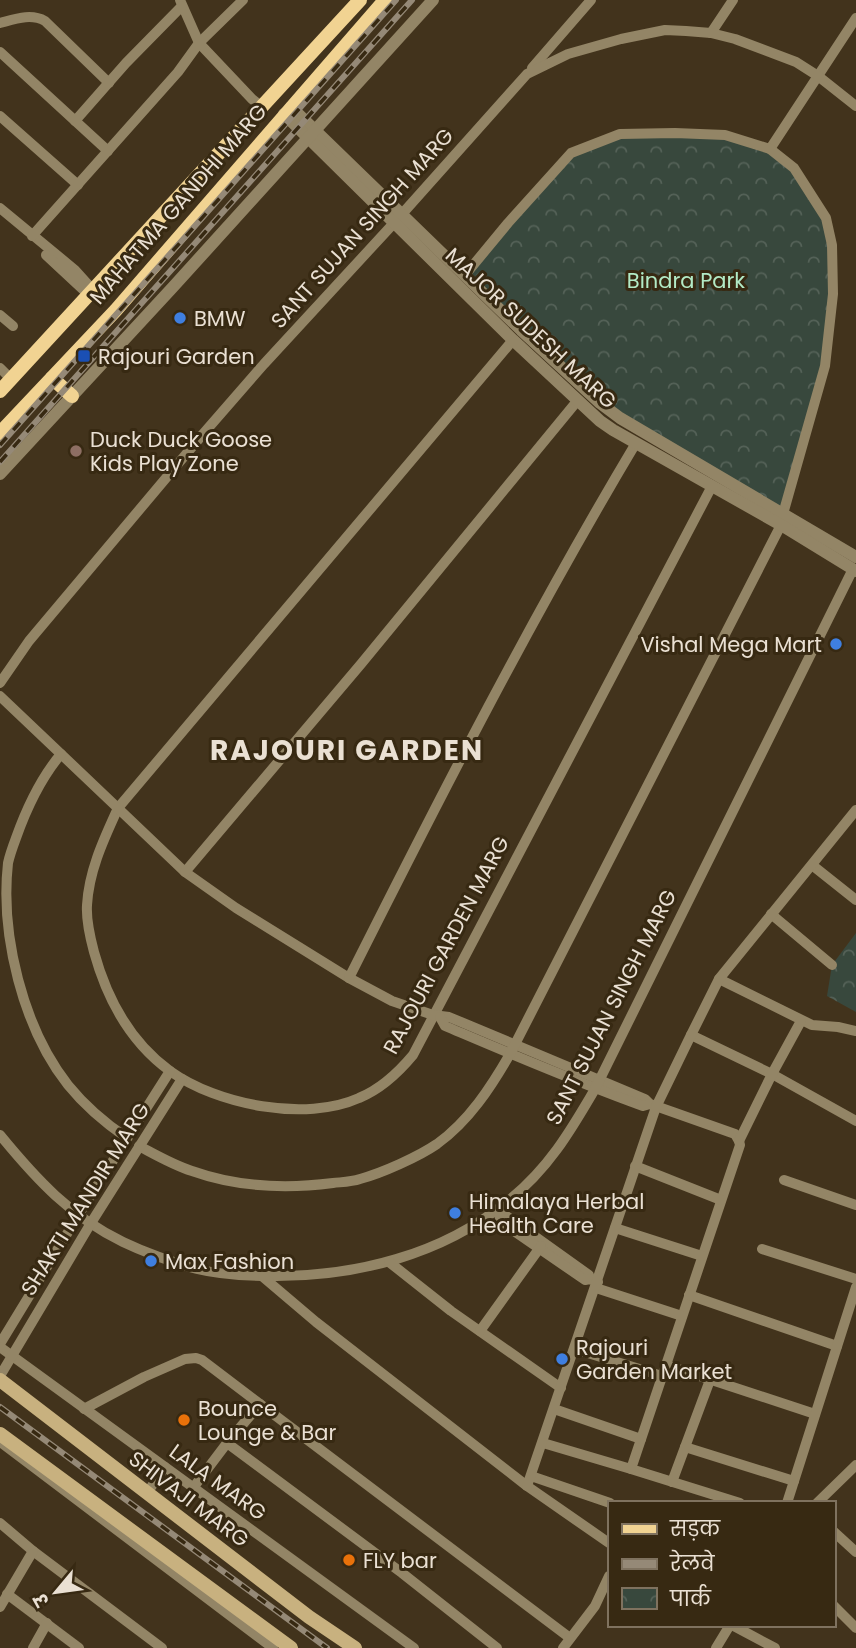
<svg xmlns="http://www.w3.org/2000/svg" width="856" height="1648" font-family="Poppins,'Noto Sans Devanagari',sans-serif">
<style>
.park{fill:url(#park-crowns)}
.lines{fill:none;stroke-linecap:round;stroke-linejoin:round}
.minor{stroke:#938566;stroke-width:10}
.tertiary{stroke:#938566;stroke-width:12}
.secondary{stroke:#c8b17f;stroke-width:14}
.primary{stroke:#f1d392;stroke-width:14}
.rail-casing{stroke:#958977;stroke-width:6}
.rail{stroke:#372912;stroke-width:3.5;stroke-dasharray:10;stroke-linecap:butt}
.shop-dot{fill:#3f7fe0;stroke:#372912;stroke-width:2.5}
.transit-dot{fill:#1a4fb4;stroke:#372912;stroke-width:2.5}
.education-dot{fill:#8d6e63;stroke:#372912;stroke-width:2.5}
.food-dot{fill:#e8710a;stroke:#372912;stroke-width:2.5}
.labels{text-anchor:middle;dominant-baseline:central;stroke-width:6;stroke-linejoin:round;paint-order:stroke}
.street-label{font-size:21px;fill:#eae0d3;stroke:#372912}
.park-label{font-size:21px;fill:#b2eac6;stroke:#372912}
.poi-label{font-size:21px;fill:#eae0d3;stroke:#372912;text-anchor:start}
.district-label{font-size:28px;font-weight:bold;letter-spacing:2px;fill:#eae0d3;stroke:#372912}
</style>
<defs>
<pattern id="park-crowns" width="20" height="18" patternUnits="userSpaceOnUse" patternTransform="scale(1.75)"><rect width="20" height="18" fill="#38483d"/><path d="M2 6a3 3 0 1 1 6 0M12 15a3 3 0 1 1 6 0" fill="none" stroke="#556258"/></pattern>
</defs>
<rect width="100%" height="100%" fill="#42331c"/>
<g class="park">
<polygon points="620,134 719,134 770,149 794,168 826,218 832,245 825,366 783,514 610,410 465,275 571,153"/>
<polygon points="856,933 856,1012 827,996 832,965"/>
</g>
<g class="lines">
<g class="minor">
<polyline points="180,0 199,43 252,99 262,107"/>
<path d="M0 23C15 19 31 13 45 21L109 83"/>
<polyline points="711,33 733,0"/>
<polyline points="0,52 108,151"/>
<polyline points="532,68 591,0"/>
<polyline points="0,116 78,185"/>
<polyline points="75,121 126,63 182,6"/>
<polyline points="770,149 856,18"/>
<polyline points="0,208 75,270 93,290"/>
<polyline points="32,236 178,72 199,43 243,0"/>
<polyline points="46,255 89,295"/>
<polyline points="465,275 508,223 571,153 620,134 675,133 725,135 770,149 794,168 826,218 832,245 833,294 825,366 783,514"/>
<polyline points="0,315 13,326"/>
<path d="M513 340 118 808C104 839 89 870 87 905 86 920 90 937 94 952 107 999 130 1042 170 1071 217 1105 306 1122 359 1098 381 1089 398 1073 413 1055L712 486"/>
<polyline points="0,368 11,379"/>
<polyline points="0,683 29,641 203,434 264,364 394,223 527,74 568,54 621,39 665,30 686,31 711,33 735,39 796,62 818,76 856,106"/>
<polyline points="0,696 185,872 236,908 349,978 392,1001 433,1015 449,1017 645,1099 650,1104 735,1134 739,1141 740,1145 631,1469 740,1503"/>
<path d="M61 754C40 779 27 807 16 838 13 846 10 854 8 863 0 935 23 1028 68 1085 85 1106 105 1123 127 1138"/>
<polyline points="812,865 856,900"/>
<polyline points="185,872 361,664 578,400"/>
<polyline points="771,914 832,965"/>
<path d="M349 978C440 797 532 617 636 443"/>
<polyline points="719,979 812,1025 838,1027 856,1031"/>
<path d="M440 1017 445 1026C511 1054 576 1082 643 1106L650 1104"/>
<polyline points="691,1035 772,1074 856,1121"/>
<path d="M0 1135C36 1179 71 1217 123 1242 146 1253 172 1262 197 1269 221 1275 247 1276 271 1276 355 1277 442 1255 508 1201 548 1169 570 1132 595 1089L853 569"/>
<polyline points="739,1141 772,1074 801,1021"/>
<path d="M139 1146C156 1155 173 1165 192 1171 237 1187 286 1189 333 1183 342 1182 351 1182 360 1179 382 1173 418 1157 437 1144 469 1121 491 1087 510 1054L781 525"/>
<polyline points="635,1166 721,1200"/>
<polyline points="784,1180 856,1205"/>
<polyline points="495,1211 505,1215 589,1275"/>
<polyline points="499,1214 501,1222 585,1280 590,1279 598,1282"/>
<polyline points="615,1228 702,1256"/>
<polyline points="762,1249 856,1279"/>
<polyline points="389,1262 451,1311 561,1388"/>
<polyline points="263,1277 316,1322 527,1486 609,1543"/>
<polyline points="596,1288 682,1316"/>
<polyline points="689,1295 837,1346"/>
<polyline points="480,1331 541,1246"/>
<polyline points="0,1344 79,1214 170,1071"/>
<polyline points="0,1347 414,1648"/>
<polyline points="575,1349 662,1376"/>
<polyline points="666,1365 815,1414"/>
<polyline points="0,1376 91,1223 182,1079"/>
<polyline points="84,1409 144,1377 185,1359 196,1358 202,1360 260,1404"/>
<polyline points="554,1409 641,1439"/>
<polyline points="227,1443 402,1573 497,1648"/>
<polyline points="543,1443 631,1469"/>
<polyline points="3,1444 273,1648"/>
<polyline points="685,1447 794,1481"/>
<polyline points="531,1476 610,1503"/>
<polyline points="672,1482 710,1380"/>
<polyline points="527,1486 656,1107 691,1035 719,979 856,810"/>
<polyline points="193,1488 227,1443 260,1404 570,1638"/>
<polyline points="147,1493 165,1467"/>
<polyline points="787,1503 856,1287"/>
<polyline points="817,1503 856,1465"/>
<polyline points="0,1523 33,1551 162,1648"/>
<polyline points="833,1531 856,1552"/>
<polyline points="7,1594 79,1648"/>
<polyline points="833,1605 856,1628"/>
<polyline points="0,1607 33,1551"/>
<polyline points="732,1625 775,1648"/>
<polyline points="33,1648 47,1623"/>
<polyline points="563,1648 595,1606 609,1576"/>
<polyline points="716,1648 730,1625"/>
</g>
<g class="tertiary">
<polyline points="291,107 521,330 600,403 620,418 856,557"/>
<polyline points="284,114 513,340 600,421 613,430 781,525 856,571"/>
<polyline points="0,474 173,287 433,0"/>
</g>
<g class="secondary">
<polyline points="0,1380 309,1617 355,1648"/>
<polyline points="0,1434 291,1648"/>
</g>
<g class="primary">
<polyline points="52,378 72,396"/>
<polyline points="0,391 360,0"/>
<polyline points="0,433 116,310 385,0"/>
</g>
<defs>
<g id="rail">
<polyline points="0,445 396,0"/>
<polyline points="0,462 412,0"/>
<polyline points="0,1407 327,1648"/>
</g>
</defs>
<use href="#rail" class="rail-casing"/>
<use href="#rail" class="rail"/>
</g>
<g class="shop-dot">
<circle cx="180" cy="318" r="7"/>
<circle cx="836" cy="644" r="7"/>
<circle cx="455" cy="1213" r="7"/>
<circle cx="151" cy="1261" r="7"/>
<circle cx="562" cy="1359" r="7"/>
</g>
<rect class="transit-dot" x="77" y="349" width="14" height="14" rx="3.5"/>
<circle class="education-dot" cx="76" cy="451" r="7"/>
<g class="food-dot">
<circle cx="184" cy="1420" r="7"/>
<circle cx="349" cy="1560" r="7"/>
</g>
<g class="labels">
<g class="street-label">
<text transform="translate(178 204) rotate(-49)">MAHATMA GANDHI MARG</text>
<text transform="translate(362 228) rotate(-48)">SANT SUJAN SINGH MARG</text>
<text transform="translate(531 328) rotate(43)">MAJOR SUDESH MARG</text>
<text transform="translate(446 945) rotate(-62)">RAJOURI GARDEN MARG</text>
<text transform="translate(611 1007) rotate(-63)">SANT SUJAN SINGH MARG</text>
<text transform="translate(85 1199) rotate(-58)">SHAKTI MANDIR MARG</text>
<text transform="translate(218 1482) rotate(36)">LALA MARG</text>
<text transform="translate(189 1499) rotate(37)">SHIVAJI MARG</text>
</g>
<g class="park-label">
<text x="686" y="280">Bindra Park</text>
</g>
<g class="poi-label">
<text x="194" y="318">BMW</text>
<text x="98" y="356">Rajouri Garden</text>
<text x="90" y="439">Duck Duck Goose<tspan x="90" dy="24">Kids Play Zone</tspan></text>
<text x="822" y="644" text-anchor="end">Vishal Mega Mart</text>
<text x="469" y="1201">Himalaya Herbal<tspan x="469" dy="24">Health Care</tspan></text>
<text x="165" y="1261">Max Fashion</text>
<text x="576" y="1347">Rajouri<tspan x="576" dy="24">Garden Market</tspan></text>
<text x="198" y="1408">Bounce<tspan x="198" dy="24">Lounge &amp; Bar</tspan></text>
<text x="363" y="1560">FLY bar</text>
</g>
<g class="district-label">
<text x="347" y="750">RAJOURI GARDEN</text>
</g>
</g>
<rect x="608" y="1501" width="228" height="126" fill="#372912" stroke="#7f725f" stroke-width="2"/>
<rect x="622" y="1524" width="35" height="10" fill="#f1d392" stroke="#7f725f" stroke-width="2"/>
<text x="670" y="1536" font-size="21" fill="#eae0d3">सड़क</text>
<rect x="622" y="1559" width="35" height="10" fill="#958977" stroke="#7f725f" stroke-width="2"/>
<text x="670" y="1571" font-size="21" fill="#eae0d3">रेलवे</text>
<rect x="622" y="1588" width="35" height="21" fill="url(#park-crowns)" stroke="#7f725f" stroke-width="2"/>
<text x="670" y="1606" font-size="21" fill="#eae0d3">पार्क</text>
<g transform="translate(56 1592) rotate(241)" stroke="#372912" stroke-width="5" paint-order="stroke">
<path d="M0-5L12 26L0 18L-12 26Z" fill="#eae0d3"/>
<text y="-10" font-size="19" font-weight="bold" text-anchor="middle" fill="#eae0d3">उ</text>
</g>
</svg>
